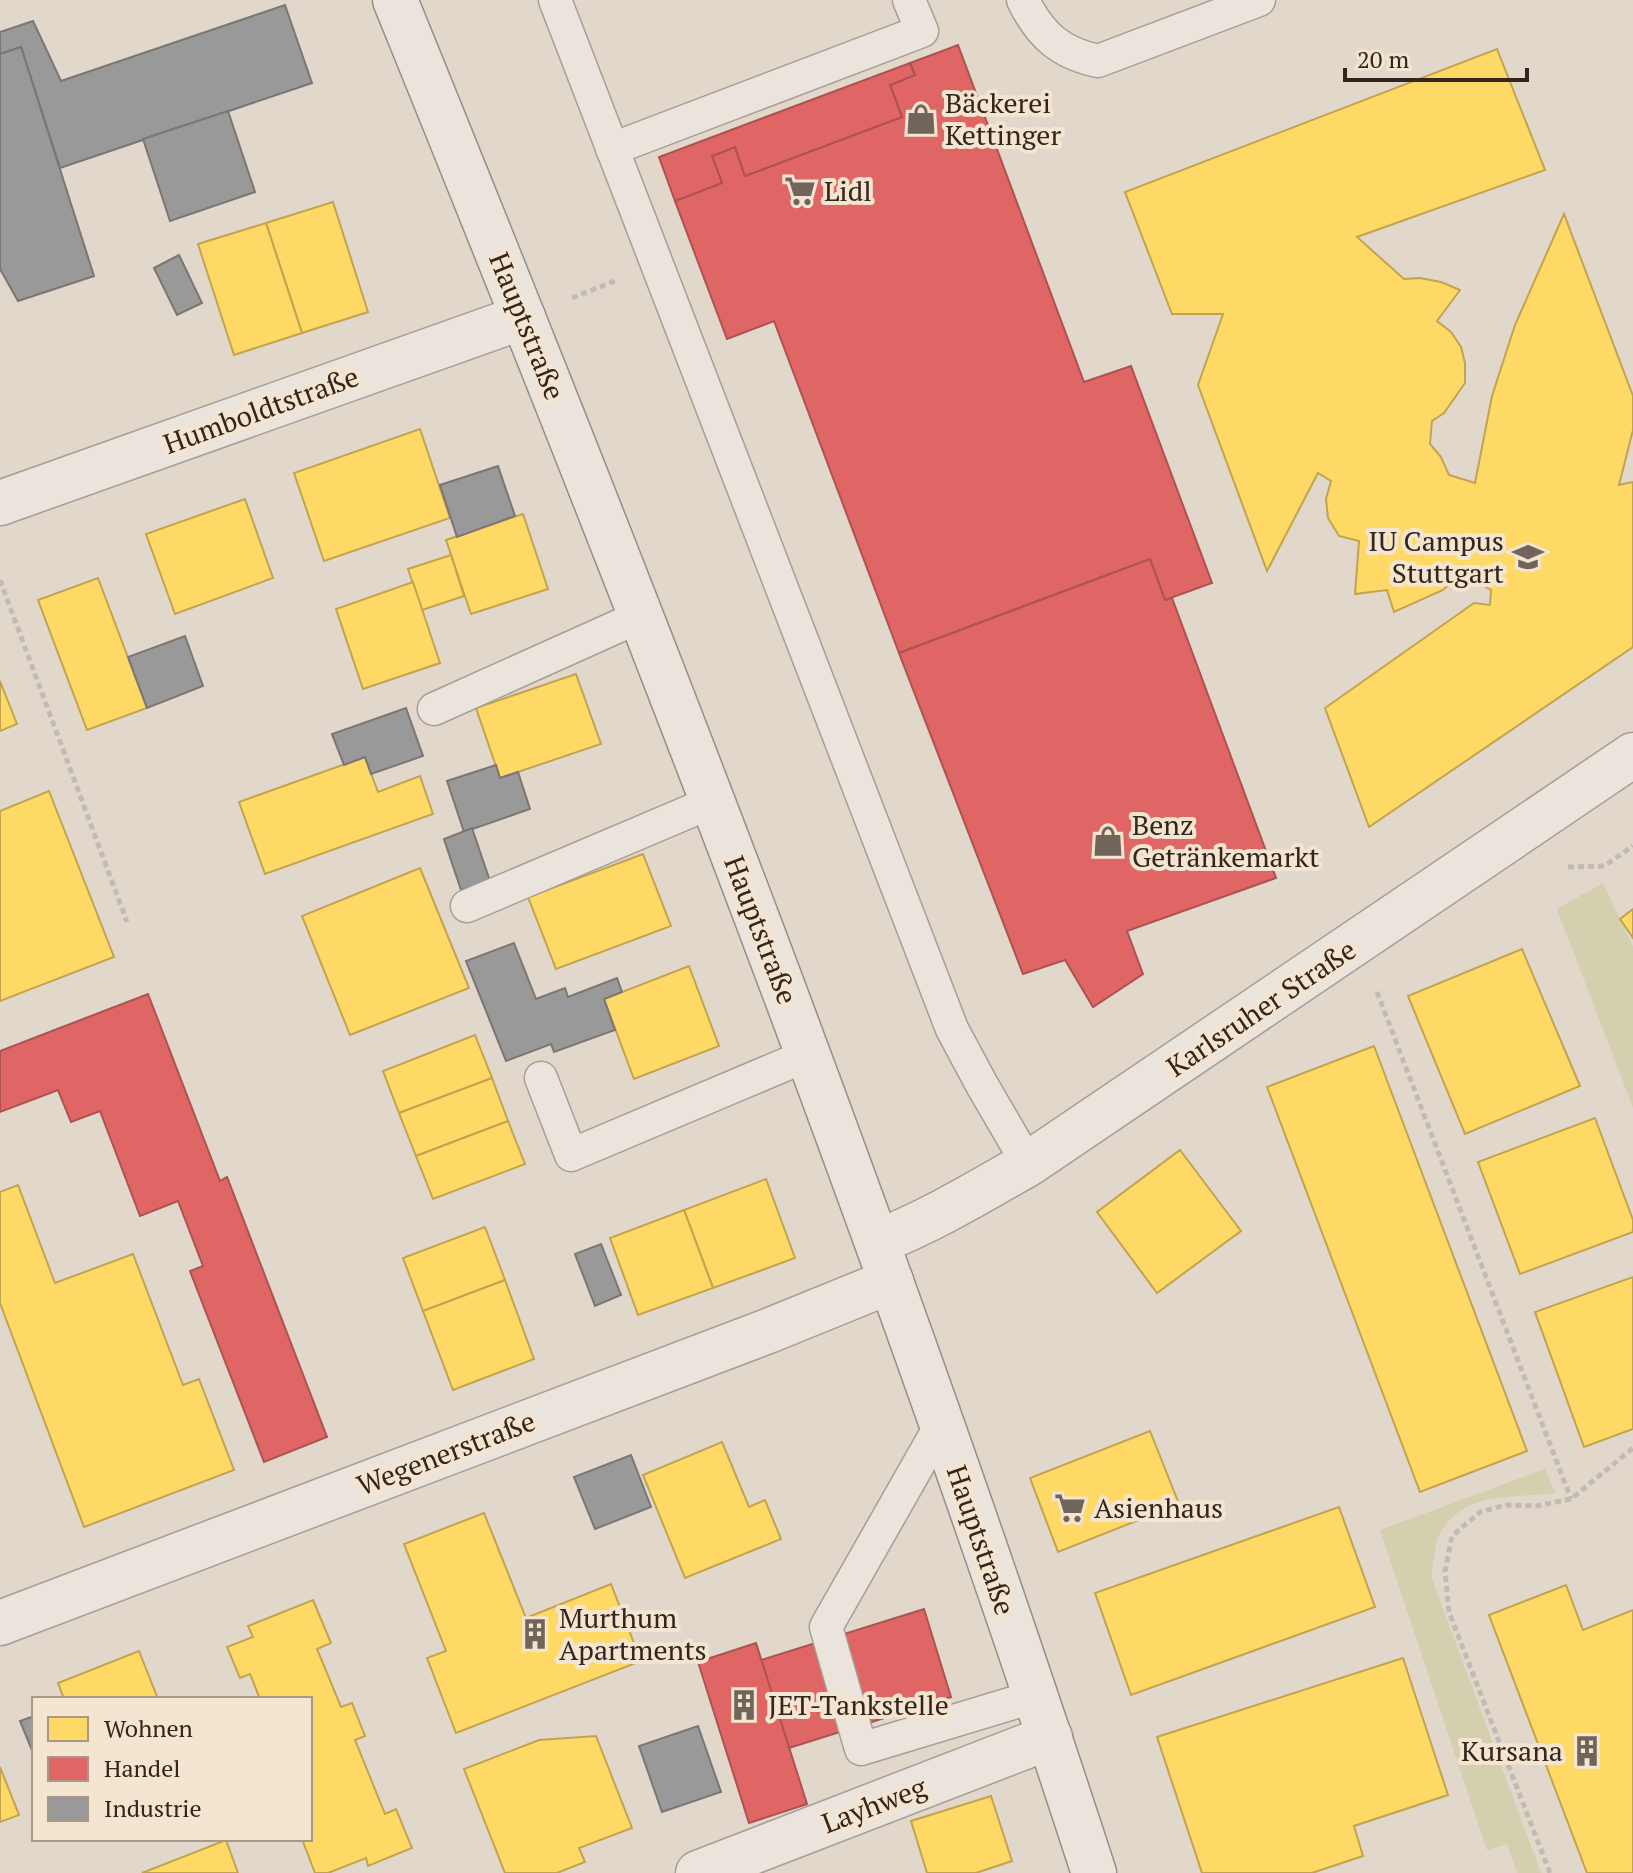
<svg xmlns="http://www.w3.org/2000/svg" width="1633" height="1873" viewBox="0 0 1633 1873" font-family="'PT Serif',serif">
<style>
.green{fill:#d4cfae}
.homes{fill:#ffd966;stroke:#c2a350;stroke-width:2}
.shops{fill:#e06666;stroke:#ac5250;stroke-width:2}
.industry{fill:#999;stroke:#7b7674;stroke-width:2}
.lines{fill:none;stroke-linecap:round;stroke-linejoin:round}
.service-casing{stroke:#a69e95;stroke-width:35}
.minor-casing{stroke:#a69e95;stroke-width:47}
.secondary-casing{stroke:#968d84;stroke-width:47}
.path{stroke:#c2bbb3;stroke-width:5;stroke-dasharray:6 4;stroke-linecap:butt}
.service{stroke:#eae4dc;stroke-width:32}
.minor{stroke:#eae4dc;stroke-width:44}
.secondary{stroke:#eae4dc;stroke-width:44}
.labels{text-anchor:middle;stroke-width:8;stroke-linejoin:round;paint-order:stroke}
.poi-label{font-size:28px;fill:#34251d;stroke:#f3e5d0;text-anchor:start}
.street-label{font-size:28px;fill:#34251d;stroke:#f3e5d0}
</style>
<rect width="100%" height="100%" fill="#e1d8cb"/>
<g class="green">
<path d="M1603,883L1633,947V1108L1557,909Z"/>
<path d="M1545,1469L1555,1493C1512,1499 1467,1489 1440,1533C1434,1544 1434,1564 1431,1576L1541,1873H1517L1507,1844L1487,1850L1380,1530Z"/>
</g>
<g class="homes">
<path d="M1497,49L1545,170L1357,237L1404,279L1420,278L1441,282L1460,290L1437,321L1451,332L1461,347L1465,363V383L1444,413L1432,421L1430,444L1441,457L1449,475L1475,483L1492,396L1515,325L1564,214L1633,396V430L1619,485L1633,482V647L1369,827L1325,708L1474,603L1490,605L1491,590L1463,574L1443,590L1394,612L1387,590L1355,594L1359,541L1339,536L1328,518L1326,499L1331,481L1318,473L1267,571L1198,385L1223,314H1172L1125,192Z"/>
<path d="M333,202L368,312L302,333L266,223Z"/>
<path d="M266,223L302,333L234,355L198,244Z"/>
<path d="M420,429L450,518L324,561L294,473Z"/>
<path d="M245,499L273,578L175,614L146,534Z"/>
<path d="M523,514L548,589L471,614L446,540Z"/>
<path d="M451,555L464,596L422,610L408,569Z"/>
<path d="M98,578L147,708L87,730L38,600Z"/>
<path d="M413,582L440,663L363,689L336,609Z"/>
<path d="M576,674L601,744L500,778L476,708Z"/>
<path d="M0,681L17,724L0,731Z"/>
<path d="M365,757L378,792L420,776L433,814L265,874L239,802Z"/>
<path d="M49,791L114,957L0,1001V811Z"/>
<path d="M643,854L671,926L556,969L528,897Z"/>
<path d="M420,868L469,988L350,1035L302,916Z"/>
<path d="M1633,909V938L1620,919Z"/>
<path d="M1522,949L1580,1086L1465,1134L1408,996Z"/>
<path d="M689,966L719,1046L634,1079L604,999Z"/>
<path d="M475,1035L492,1078L399,1113L383,1071Z"/>
<path d="M1374,1046L1527,1451L1420,1492L1267,1087Z"/>
<path d="M492,1078L508,1121L416,1156L399,1113Z"/>
<path d="M1595,1118L1633,1220V1232L1520,1274L1478,1162Z"/>
<path d="M508,1121L525,1164L433,1199L416,1156Z"/>
<path d="M1180,1150L1241,1231L1157,1293L1097,1212Z"/>
<path d="M766,1179L795,1258L713,1288L684,1210Z"/>
<path d="M18,1185L55,1283L133,1254L183,1385L199,1379L234,1470L84,1527L0,1303V1192Z"/>
<path d="M684,1210L713,1288L638,1315L610,1238Z"/>
<path d="M485,1227L505,1280L423,1311L403,1258Z"/>
<path d="M1633,1277V1429L1584,1447L1535,1312Z"/>
<path d="M505,1280L534,1359L453,1390L423,1311Z"/>
<path d="M1150,1431L1179,1504L1058,1552L1030,1478Z"/>
<path d="M722,1442L749,1507L765,1500L781,1539L685,1578L643,1475Z"/>
<path d="M1339,1507L1375,1607L1131,1695L1095,1593Z"/>
<path d="M484,1513L526,1618L611,1584L641,1661L456,1733L427,1658L446,1651L404,1544Z"/>
<path d="M1566,1585L1583,1630L1633,1610V1873H1587L1489,1615Z"/>
<path d="M313,1600L331,1643L317,1649L341,1707L352,1703L365,1736L355,1740L385,1814L396,1809L412,1848L368,1866L366,1858L328,1873H315L302,1839H310V1699H260L250,1674L240,1678L227,1647L253,1637L248,1626Z"/>
<path d="M139,1651L158,1699H64L58,1683Z"/>
<path d="M1403,1658L1448,1795L1354,1826L1363,1856L1312,1873H1202L1157,1737Z"/>
<path d="M596,1736L632,1828L579,1848L585,1862L557,1873H505L464,1769L539,1740Z"/>
<path d="M0,1767L19,1815L0,1822Z"/>
<path d="M991,1796L1012,1861L976,1873H927L911,1821Z"/>
<path d="M226,1840L238,1873H142Z"/>
</g>
<g class="shops">
<path d="M958,45L1084,382L1131,366L1212,583L1165,600L1150,559L899,653L774,321L727,339L675,201L722,183L712,156L735,147L745,176L902,117L890,85L915,75L910,63Z"/>
<path d="M910,63L915,75L890,85L902,117L745,176L735,147L712,156L722,183L675,201L659,157Z"/>
<path d="M1150,559L1165,600L1172,598L1276,878L1127,931L1143,974L1093,1007L1065,960L1023,974L899,653Z"/>
<path d="M148,994L220,1181L227,1177L327,1437L264,1462L190,1271L203,1266L178,1201L140,1216L100,1111L71,1122L58,1090L0,1112V1051Z"/>
<path d="M924,1609L951,1697L789,1748L761,1660Z"/>
<path d="M756,1643L807,1804L749,1823L698,1662Z"/>
</g>
<g class="industry">
<path d="M285,5L312,83L60,168L21,47L0,54V32L33,21L61,81Z"/>
<path d="M21,47L94,276L18,301L0,269V54Z"/>
<path d="M228,111L255,192L170,221L143,139Z"/>
<path d="M179,255L202,303L177,315L154,268Z"/>
<path d="M498,466L515,516L457,537L440,485Z"/>
<path d="M185,636L203,686L147,708L128,657Z"/>
<path d="M406,708L423,756L371,774L365,757L344,765L332,734Z"/>
<path d="M496,765L500,778L518,772L530,809L464,832L447,781Z"/>
<path d="M472,828L490,881L461,890L444,839Z"/>
<path d="M514,943L536,999L565,988L568,997L617,978L622,992L604,999L615,1030L554,1052L551,1044L506,1061L466,961Z"/>
<path d="M601,1244L621,1295L595,1306L575,1254Z"/>
<path d="M631,1455L651,1507L595,1529L574,1477Z"/>
<path d="M34,1716V1755L20,1721Z"/>
<path d="M698,1726L721,1792L662,1812L639,1746Z"/>
</g>
<g class="lines">
<defs>
<g id="service">
<path d="M555,0L952,1029L982,1085L1028,1164"/>
<path d="M1023,0C1040,35 1060,53 1098,61L1259,0"/>
<path d="M612,149L922,31L909,0"/>
<path d="M434,709L641,616"/>
<path d="M467,906L712,802"/>
<path d="M541,1078L571,1155L808,1055"/>
<path d="M941,1425L826,1627L861,1749L1036,1696"/>
</g>
<g id="minor">
<path d="M0,503L523,317"/>
<path d="M877,1242C931,1221 979,1192 1028,1164L1633,755"/>
<path d="M0,1623L768,1331L891,1281"/>
<path d="M698,1873L1050,1737"/>
</g>
<path id="secondary" d="M395,0C646,617 888,1239 1094,1873"/>
</defs>
<use href="#service" class="service-casing"/>
<use href="#minor" class="minor-casing"/>
<use href="#secondary" class="secondary-casing"/>
<g class="path">
<path d="M572,298L615,281"/>
<path d="M0,580L127,922"/>
<path d="M1568,867L1604,866L1633,846"/>
<path d="M1377,992L1571,1499"/>
<path d="M1550,1873L1449,1612L1445,1571L1452,1536L1480,1512L1506,1505L1537,1506L1571,1499L1633,1448"/>
</g>
<use href="#service" class="service"/>
<use href="#minor" class="minor"/>
<use href="#secondary" class="secondary"/>
</g>
<defs>
<symbol id="shop-bare" viewBox="-9 -9 18 18"><path d="M-5-2.5h2.3a2.7 3.5 0 0 1 5.4 0H5L5.5 6h-11ZM-1.5-2.5h3a1.5 2.3 0 0 0-3 0Z" fill="#71645a" stroke="#f3e5d0" stroke-width="2.5" paint-order="stroke"/></symbol>
<symbol id="supermarket-bare" viewBox="-9 -9 18 18"><path d="M-6-5.5h2.5l.6 2H6L4.5 2H-2.5L-4.4-4H-6ZM-1.5 3.2a1.3 1.3 0 1 0 .1 0ZM3 3.2a1.3 1.3 0 1 0 .1 0Z" fill="#71645a" stroke="#f3e5d0" stroke-width="2.5" paint-order="stroke"/></symbol>
<symbol id="university-bare" viewBox="-9 -9 18 18"><path d="M0-5L7-2L0 1L-7-2ZM-4 1L0 2.5L4 1V4Q0 6-4 4Z" fill="#71645a" stroke="#f3e5d0" stroke-width="2.5" paint-order="stroke"/></symbol>
<symbol id="building-bare" viewBox="-9 -9 18 18"><path d="M-4-6H4V6H1V3H-1V6H-4ZM-2.5-4.3h1.7v1.8h-1.7ZM.8-4.3h1.7v1.8H.8ZM-2.5-1h1.7V.8h-1.7ZM.8-1h1.7V.8H.8Z" fill="#71645a" stroke="#f3e5d0" stroke-width="2.5" paint-order="stroke"/></symbol>
</defs>
<g fill-rule="evenodd">
<use href="#shop-bare" x="899" y="97" width="44" height="44"/>
<use href="#supermarket-bare" x="778" y="169" width="44" height="44"/>
<use href="#university-bare" x="1506" y="535" width="44" height="44"/>
<use href="#shop-bare" x="1086" y="819" width="44" height="44"/>
<use href="#supermarket-bare" x="1048" y="1486" width="44" height="44"/>
<use href="#building-bare" x="513" y="1612" width="44" height="44"/>
<use href="#building-bare" x="722" y="1683" width="44" height="44"/>
<use href="#building-bare" x="1565" y="1729" width="44" height="44"/>
</g>
<g class="labels">
<g class="poi-label">
<text x="945" y="113">Bäckerei<tspan x="945" dy="32">Kettinger</tspan></text>
<text x="824" y="201">Lidl</text>
<text x="1504" y="551" text-anchor="end">IU Campus<tspan x="1504" dy="32">Stuttgart</tspan></text>
<text x="1132" y="835">Benz<tspan x="1132" dy="32">Getränkemarkt</tspan></text>
<text x="1094" y="1518">Asienhaus</text>
<text x="559" y="1628">Murthum<tspan x="559" dy="32">Apartments</tspan></text>
<text x="768" y="1715">JET-Tankstelle</text>
<text x="1563" y="1761" text-anchor="end">Kursana</text>
</g>
<g class="street-label">
<text transform="translate(527 326) rotate(68)" y="10">Hauptstraße</text>
<text transform="translate(261 410) rotate(-20)" y="10">Humboldtstraße</text>
<text transform="translate(761 930) rotate(69)" y="10">Hauptstraße</text>
<text transform="translate(1261 1008) rotate(-34)" y="10">Karlsruher Straße</text>
<text transform="translate(446 1453) rotate(-21)" y="10">Wegenerstraße</text>
<text transform="translate(981 1540) rotate(71)" y="10">Hauptstraße</text>
<text transform="translate(874 1805) rotate(-21)" y="10">Layhweg</text>
</g>
</g>
<rect x="32" y="1697" width="280" height="144" fill="#f3e5d0" stroke="#a79888" stroke-width="2"/>
<rect x="48" y="1717" width="40" height="24" fill="#ffd966" stroke="#a79888" stroke-width="2"/>
<text x="104" y="1737" font-size="24" fill="#34251d">Wohnen</text>
<rect x="48" y="1757" width="40" height="24" fill="#e06666" stroke="#a79888" stroke-width="2"/>
<text x="104" y="1777" font-size="24" fill="#34251d">Handel</text>
<rect x="48" y="1797" width="40" height="24" fill="#999999" stroke="#a79888" stroke-width="2"/>
<text x="104" y="1817" font-size="24" fill="#34251d">Industrie</text>
<path d="M1345 68v12h182v-12" fill="none" stroke="#34251d" stroke-width="4"/>
<text x="1357" y="68" font-size="24" fill="#34251d" stroke="#f3e5d0" stroke-width="6" paint-order="stroke">20 m</text>
</svg>
